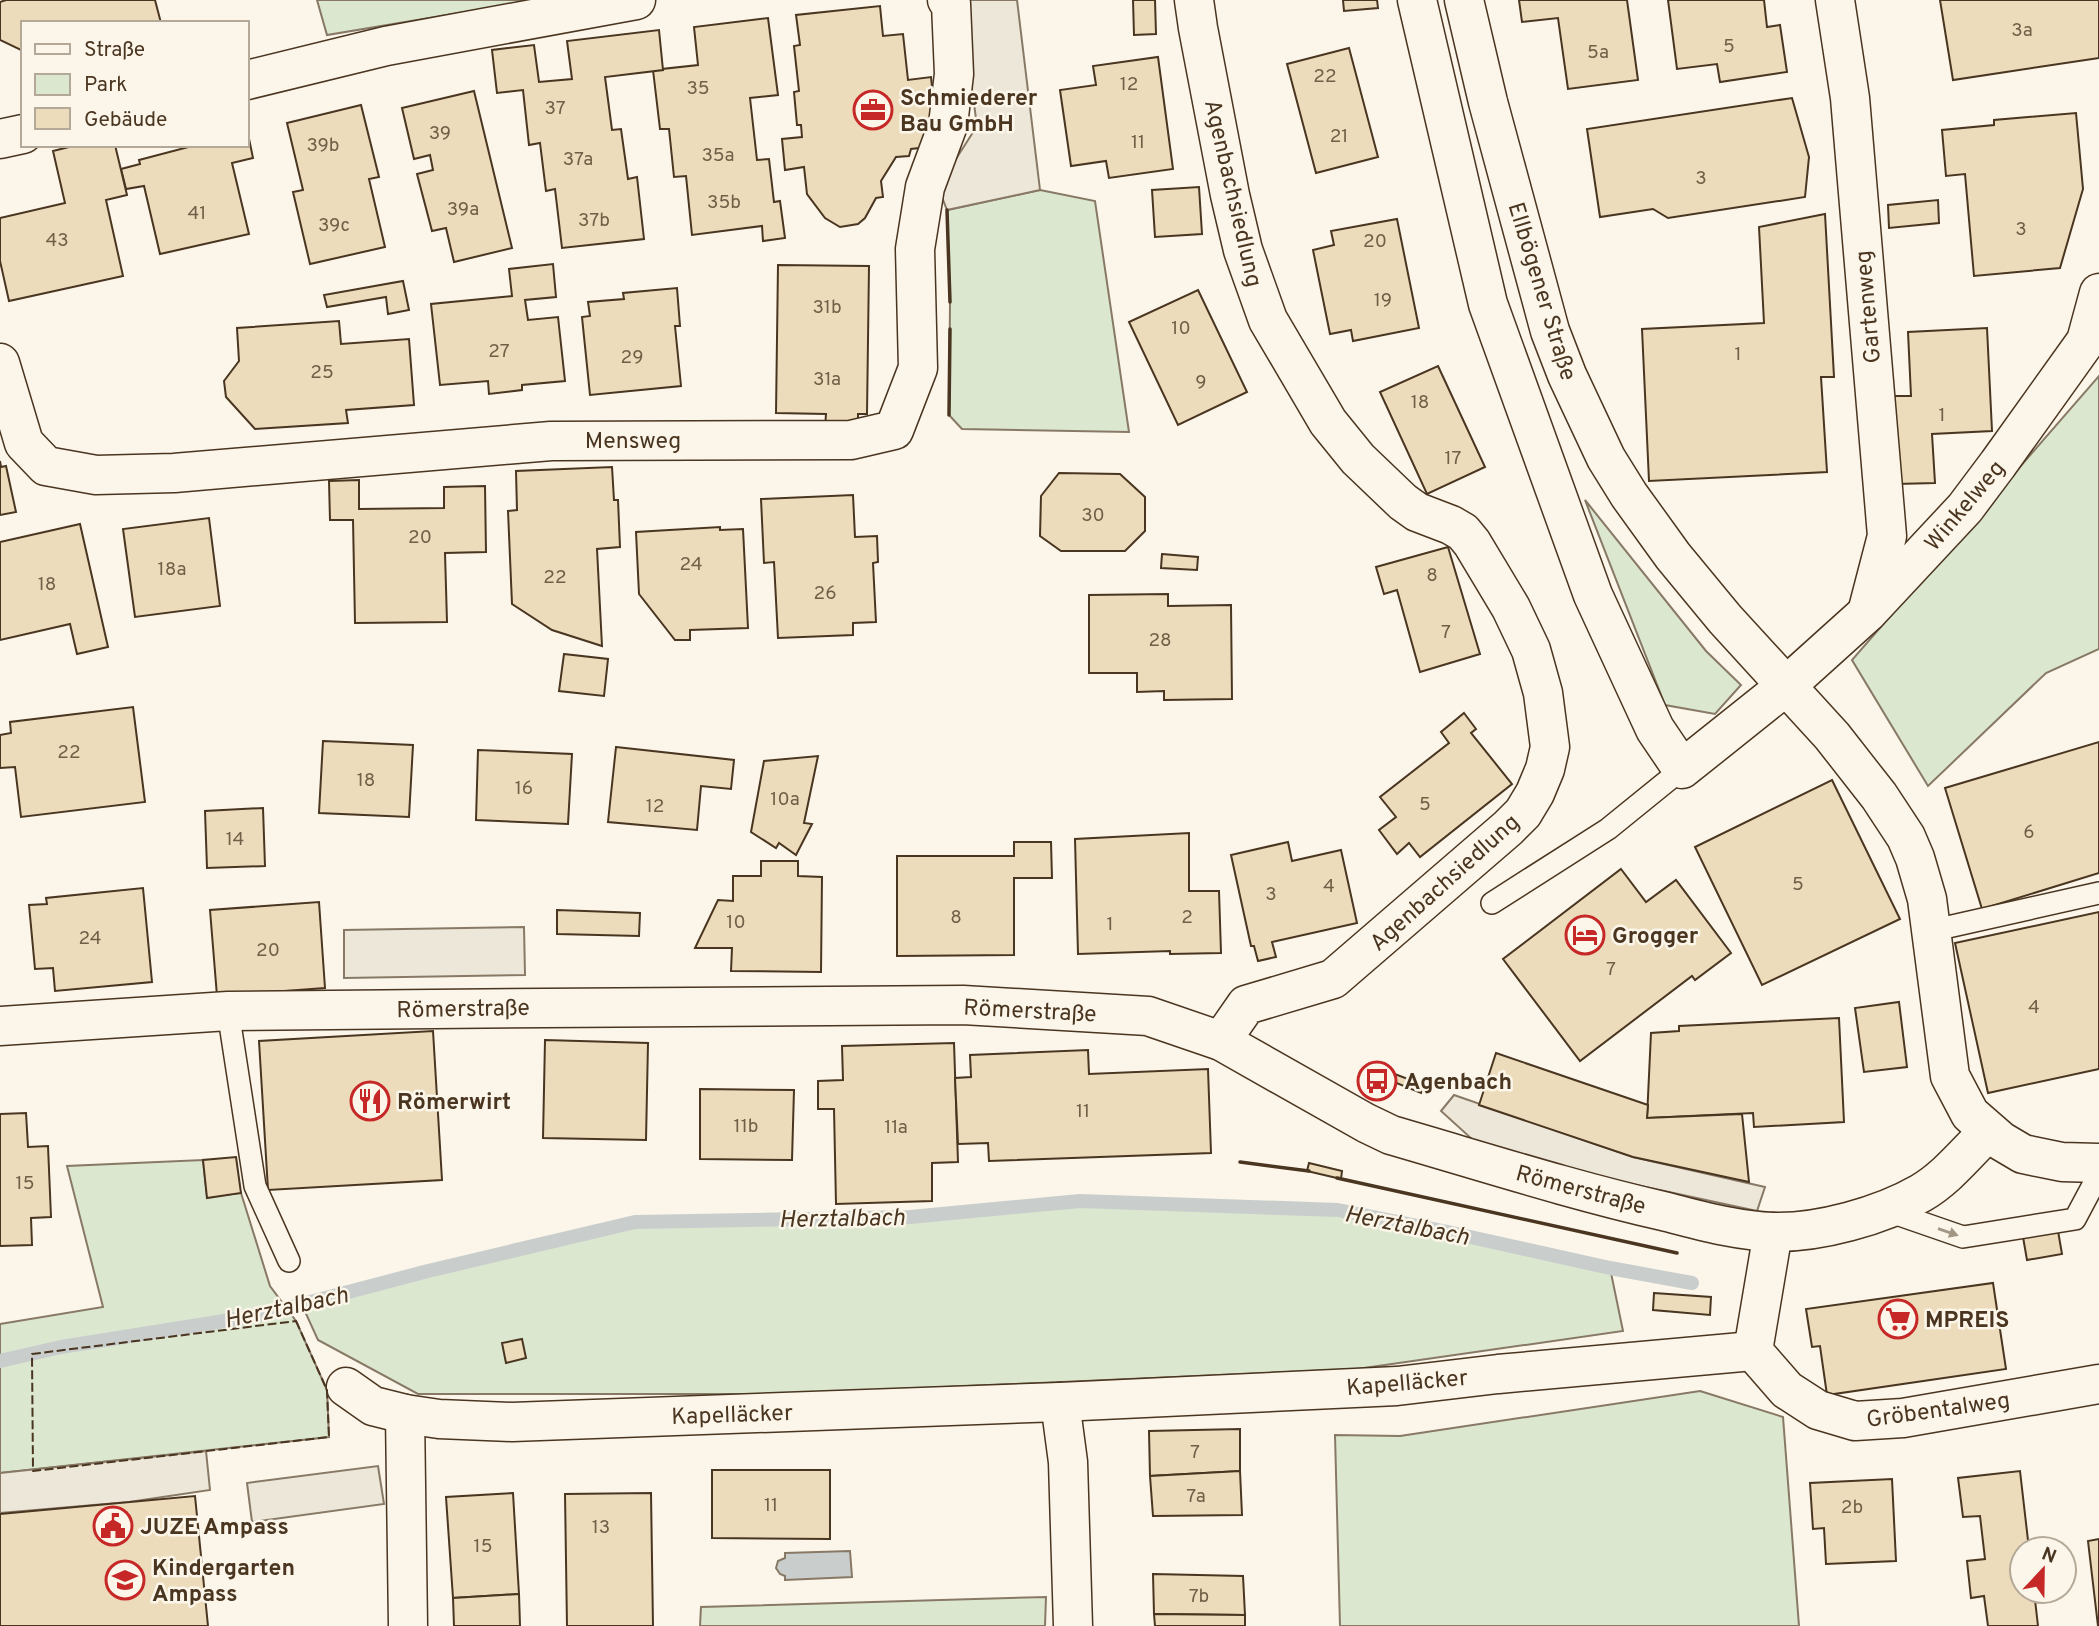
<svg xmlns="http://www.w3.org/2000/svg" width="2099" height="1626" viewBox="0 0 2099 1626" font-family="Overpass,sans-serif">
<style>
.green{fill:#dce7d0;stroke:#887966;stroke-width:2}
.parking{fill:#ede7d9;stroke:#887966;stroke-width:2}
.water{fill:#c9cecd;stroke:#887966;stroke-width:2}
.lines{fill:none;stroke-linecap:round;stroke-linejoin:round}
.stream{stroke:#c9cecd;stroke-width:14}
.building{fill:#ecdcbc;stroke:#4a3520;stroke-width:2}
.service-casing{stroke:#4a3520;stroke-width:24}
.minor-casing{stroke:#4a3520;stroke-width:41}
.tertiary-casing{stroke:#4a3520;stroke-width:41}
.secondary-casing{stroke:#4a3520;stroke-width:41}
.service{stroke:#fbf6e9;stroke-width:21}
.minor{stroke:#fbf6e9;stroke-width:38}
.tertiary{stroke:#fbf6e9;stroke-width:38}
.secondary{stroke:#fbf6e9;stroke-width:38}
.fence{stroke:#4a3520;stroke-width:2;stroke-dasharray:9 3.5;stroke-linecap:butt}
.wall{stroke:#4a3520;stroke-width:3.5}
.oneway{fill:#a29684}
.labels{text-anchor:middle;stroke-width:5;stroke-linejoin:round;paint-order:stroke}
.number-label{font-size:19px;fill:#725f47}
.poi-label{font-size:23px;font-weight:bold;fill:#4a3520;stroke:#fbf6e9;text-anchor:start}
.street-label{font-size:23px;fill:#4a3520;stroke:#fbf6e9}
.water-label{font-size:24px;font-style:italic;fill:#4a3520;stroke:#fbf6e9}
</style>
<rect width="100%" height="100%" fill="#fbf6e9"/>
<g class="green">
<path d="M317,0H537L327,35Z"/>
<path d="M1040,190L1095,201L1129,432L962,429L949,415L950,302L947,210Z"/>
<path d="M2099,376V649L2046,673L1928,786L1852,660Z"/>
<path d="M1585,500L1706,651L1741,685L1715,714L1665,705Z"/>
<path d="M203,1160L207,1197L241,1193L270,1286L296,1321L327,1390L329,1437L0,1473V1324L103,1307L67,1166Z"/>
<path d="M1080,1201L1338,1210L1610,1268L1623,1331L1357,1369L786,1394H418L318,1340L302,1305L428,1271L635,1222L910,1217Z"/>
<path d="M1700,1391L1783,1417L1799,1626H1340L1335,1435L1400,1436Z"/>
<path d="M1046,1597L1045,1626H700L701,1607Z"/>
</g>
<g class="parking">
<path d="M960,0H1017L1040,190L947,210L938,187L977,126Z"/>
<path d="M524,927L525,975L344,978V930Z"/>
<path d="M1454,1095L1633,1157L1765,1187L1757,1211L1520,1160L1474,1141L1441,1111Z"/>
<path d="M206,1451L210,1490L129,1502L0,1513V1473Z"/>
<path d="M378,1466L384,1504L252,1522L247,1483Z"/>
</g>
<path class="water" d="M850,1551L852,1577L785,1580V1576L780,1574L776,1568L778,1561L785,1558V1553Z"/>
<g class="lines">
<path class="stream" d="M0,1361L61,1347L261,1315L428,1271L635,1222L910,1217L1080,1201L1338,1210L1448,1232L1610,1268L1692,1283"/>
</g>
<g class="building">
<path d="M6,0H155L161,23H23V51L0,40V2Z"/>
<path d="M1133,0H1155L1156,34L1134,35Z"/>
<path d="M1343,0H1377L1378,8L1344,11Z"/>
<path d="M1519,0H1627L1638,80L1568,89L1558,18L1522,22Z"/>
<path d="M1668,0H1764L1767,27L1780,25L1787,72L1720,82L1717,64L1677,69Z"/>
<path d="M1940,0H2099V58L1953,80Z"/>
<path d="M880,6L883,36L903,34L908,80L931,77L937,135L928,147L911,149L909,156L896,157L881,181L883,197L876,198L865,218L858,224L840,227L825,218L807,194L804,167L785,170L782,139L802,137L801,125H797L794,92L799,91L794,46L800,45L796,15Z"/>
<path d="M768,18L778,95L750,98L757,160L769,159L774,202L780,201L785,238L763,241L762,226L692,235L686,176L674,177L669,129H660L653,70L698,65L694,27Z"/>
<path d="M659,30L663,70L605,77L612,130L621,129L628,179L637,177L644,239L562,248L555,189L546,191L540,143L529,145L523,90L497,93L492,50L534,45L539,82L572,79L567,41Z"/>
<path d="M1349,48L1378,157L1316,173L1287,64Z"/>
<path d="M1158,57L1173,169L1109,178L1106,161L1071,166L1060,90L1096,85L1093,66Z"/>
<path d="M474,91L512,248L454,262L446,228L432,231L417,174L433,170L430,155L414,159L402,108Z"/>
<path d="M1792,98L1809,157L1805,197L1668,218L1653,209L1600,217L1587,129Z"/>
<path d="M361,105L379,177L369,179L385,247L310,264L293,192L303,190L287,123Z"/>
<path d="M2076,113L2083,189L2060,268L1974,276L1965,174L1946,176L1942,130L1994,125V120Z"/>
<path d="M247,129L253,158L232,163L249,234L160,254L144,186L126,189L121,169L140,164L139,160L196,145H247Z"/>
<path d="M77,145H115L127,195L106,200L123,276L9,301L0,261V218L65,203L53,151Z"/>
<path d="M1199,187L1202,234L1155,237L1152,190Z"/>
<path d="M1938,200L1939,223L1889,228L1888,205Z"/>
<path d="M1825,214L1834,377H1821L1827,472L1649,481L1642,329L1764,323L1759,227Z"/>
<path d="M1397,219L1419,328L1353,341L1351,330L1330,334L1313,250L1334,245L1331,231Z"/>
<path d="M553,264L556,297L525,300L528,320L558,317L565,381L522,385V390L489,394L488,381L440,385L431,304L512,296L509,269Z"/>
<path d="M778,265L869,266L867,414H858V428H825L826,414L776,413Z"/>
<path d="M403,281L409,310L388,314L386,297L327,307L324,295Z"/>
<path d="M677,288L680,326H675L681,386L590,395L582,317L590,316L588,302L624,299L623,293Z"/>
<path d="M1198,290L1247,392L1178,425L1129,322Z"/>
<path d="M339,321L341,344L409,339L414,405L346,410L348,423L255,429L226,397L224,381L239,361L237,328Z"/>
<path d="M1987,328L1992,431L1932,434L1935,483L1896,484L1891,396H1911L1908,332Z"/>
<path d="M1438,366L1485,467L1427,494L1380,392Z"/>
<path d="M0,461L1,467L6,466L16,512L0,515Z"/>
<path d="M612,467L614,500H618L620,547L597,549L602,646L552,630L512,604L508,511L517,510L516,471Z"/>
<path d="M1059,473L1120,474L1145,497V531L1125,551H1061L1040,536L1041,496Z"/>
<path d="M359,480V509L444,508V487L485,486L486,552L445,553L447,622L355,623L353,520H330L329,481Z"/>
<path d="M853,495L855,537L877,536L878,562L873,563L876,622L853,623V635L778,638L774,562L764,563L761,499Z"/>
<path d="M209,518L220,606L135,617L123,529Z"/>
<path d="M80,524L108,647L77,654L70,624L0,640V542Z"/>
<path d="M720,527V530L743,529L748,628L690,630V640H675L639,594L636,532Z"/>
<path d="M1448,547L1480,654L1420,672L1397,590L1384,594L1376,567Z"/>
<path d="M1162,554L1198,557L1197,570L1161,568Z"/>
<path d="M1168,594V606L1231,605L1232,699L1164,700V691L1137,692V673H1089V595Z"/>
<path d="M564,654L608,659L604,696L559,691Z"/>
<path d="M133,707L145,802L21,817L15,767L0,768V735L11,733L10,722Z"/>
<path d="M1464,713L1476,729L1471,733L1512,784L1420,857L1409,843L1397,854L1379,830L1396,817L1380,797L1449,743L1441,732Z"/>
<path d="M323,741L413,745L409,817L319,813Z"/>
<path d="M2099,742V873L1982,909L1945,788Z"/>
<path d="M616,747L734,760L731,789L701,786L697,830L608,822Z"/>
<path d="M478,750L572,754L568,824L476,820Z"/>
<path d="M818,756L804,823L812,824L796,855L779,843L776,848L751,832L764,761Z"/>
<path d="M1832,780L1900,919L1762,985L1695,847Z"/>
<path d="M263,808L265,866L207,868L205,811Z"/>
<path d="M1189,833V891H1219L1221,953L1170,954V951L1078,954L1075,839Z"/>
<path d="M1014,842H1051L1052,878H1014V955L897,956V856H1014Z"/>
<path d="M1288,842L1292,861L1341,850L1357,923L1272,942L1276,957L1258,961L1254,946H1251L1231,855Z"/>
<path d="M761,861H798V876L822,877L821,972L731,971L732,948H695L718,900L733,901V876H761Z"/>
<path d="M1621,869L1646,902L1676,880L1731,953L1695,980L1692,976L1580,1061L1503,959Z"/>
<path d="M143,888L152,982L55,991L53,968L35,969L29,905L47,904L46,898Z"/>
<path d="M319,902L325,988L217,996L210,910Z"/>
<path d="M557,910L640,913L639,936L557,934Z"/>
<path d="M2099,912V1069L1988,1093L1955,943Z"/>
<path d="M1899,1002L1907,1067L1864,1072L1855,1008Z"/>
<path d="M1839,1018L1844,1122L1754,1127L1753,1113L1647,1118L1651,1033L1679,1031V1026Z"/>
<path d="M433,1031L442,1180L268,1190L259,1041Z"/>
<path d="M545,1040L648,1043L646,1140L543,1138Z"/>
<path d="M954,1043L958,1162L932,1163V1201L836,1204L834,1109H818V1081L843,1080L842,1046Z"/>
<path d="M1088,1050L1089,1074L1208,1069L1211,1153L989,1161L988,1143L958,1144L955,1078L971,1077L970,1055Z"/>
<path d="M1496,1053L1648,1105L1647,1118L1742,1114L1749,1182L1633,1157L1479,1105Z"/>
<path d="M1392,1073L1424,1085L1421,1093L1389,1080Z"/>
<path d="M700,1089L794,1090L792,1160L700,1159Z"/>
<path d="M26,1113L28,1147L48,1146L51,1217L31,1218L32,1245L0,1246V1114Z"/>
<path d="M236,1157L241,1193L207,1198L203,1160Z"/>
<path d="M1309,1163L1342,1171L1341,1179L1307,1171Z"/>
<path d="M2058,1231L2062,1254L2027,1260L2023,1237Z"/>
<path d="M1993,1283L2006,1369L1827,1395L1820,1346L1812,1347L1806,1309Z"/>
<path d="M1654,1293L1711,1297L1710,1315L1653,1310Z"/>
<path d="M522,1339L526,1358L506,1363L502,1343Z"/>
<path d="M1240,1429V1471L1150,1476L1149,1431Z"/>
<path d="M712,1470H830V1539L712,1538Z"/>
<path d="M1240,1471L1242,1515L1153,1516L1150,1476Z"/>
<path d="M2020,1471L2029,1549H2022V1591H2034L2038,1626H1988L1984,1596L1971,1598L1967,1561L1985,1559L1980,1516L1963,1517L1958,1478Z"/>
<path d="M1892,1479L1896,1561L1826,1564L1824,1528L1813,1529L1810,1483Z"/>
<path d="M513,1493L519,1594L453,1598L446,1497Z"/>
<path d="M651,1493L653,1626H567L565,1494Z"/>
<path d="M195,1496L208,1626H0V1514Z"/>
<path d="M2099,1539V1626H2098L2088,1541Z"/>
<path d="M1153,1574L1243,1576L1245,1615L1154,1614Z"/>
<path d="M519,1594L520,1626H454L453,1598Z"/>
<path d="M1154,1614L1245,1615V1626H1155Z"/>
</g>
<g class="lines">
<defs>
<g id="service">
<path d="M1492,903L1608,829L1682,769"/>
<path d="M1930,931L2099,893"/>
<path d="M228,1011L255,1186L289,1261"/>
<path d="M1885,1210L1963,1237L2075,1219L2099,1174"/>
</g>
<g id="minor">
<path d="M1194,0L1198,28L1230,195L1243,250L1268,320L1328,422L1358,459L1403,502L1417,512L1451,525L1463,532L1472,543L1511,608L1531,650L1543,693L1550,747L1545,769L1535,793L1523,813L1508,828L1333,979L1246,1005L1221,1041"/>
<path d="M1417,0L1488,304L1593,595L1655,729L1682,769L1786,686L1867,613L1965,508L1998,464L2086,341L2099,293"/>
<path d="M1835,0L1850,98L1887,536L1868,609"/>
<path d="M247,80L386,46L636,0"/>
<path d="M0,139L23,134"/>
<path d="M0,363L24,443L46,466L96,475L174,473L551,441L851,440L894,430L918,368L915,249L925,187L948,125L954,74L951,4L947,0"/>
<path d="M1773,1232L1753,1351L1787,1390L1818,1410L1855,1421L1903,1418L2099,1384"/>
<path d="M346,1387L373,1406L405,1414L439,1419L512,1422L1060,1402L1397,1386L1498,1374L1753,1351"/>
<path d="M1060,1402L1068,1462L1073,1626"/>
<path d="M405,1414L408,1626"/>
</g>
<path id="tertiary" d="M0,1026L228,1011L545,1008L963,1005L1148,1016L1221,1041L1366,1123L1391,1135C1481,1161 1571,1190 1663,1211C1699,1220 1736,1231 1773,1232C1819,1233 1881,1216 1921,1193C1947,1178 1967,1152 1988,1132"/>
<path id="secondary" d="M1464,0L1488,102L1550,331L1567,375L1606,458L1629,495L1673,556L1725,619L1832,736L1879,796L1906,837L1915,858L1927,899L1950,1076L1970,1114L2001,1141L2023,1154L2062,1162L2099,1163"/>
</defs>
<use href="#service" class="service-casing"/>
<use href="#minor" class="minor-casing"/>
<use href="#tertiary" class="tertiary-casing"/>
<use href="#secondary" class="secondary-casing"/>
<use href="#service" class="service"/>
<use href="#minor" class="minor"/>
<use href="#tertiary" class="tertiary"/>
<use href="#secondary" class="secondary"/>
<path class="fence" d="M296,1321L327,1390L329,1437L33,1471L32,1354Z"/>
<g class="wall">
<path d="M947,210L950,302"/>
<path d="M949,415L950,329"/>
<path d="M1240,1162L1309,1171"/>
<path d="M1337,1178L1677,1253"/>
</g>
</g>
<defs><path id="oneway-solid" d="M-6-.8H1V-3.2L6.5 0L1 3.2V.8H-6Z" transform="scale(1.75)"/></defs>
<use class="oneway" href="#oneway-solid" transform="translate(1948 1232) rotate(19)"/>
<defs>
<symbol id="office-ring" viewBox="-11 -11 22 22"><circle r="9.5" fill="#fbf6e9" stroke="#c62828" stroke-width="1.5"/><path d="M-6-3h4V-5.5h4V-3h4V5H-6ZM-1-4.5V-3h2v-1.5ZM-6 0V1H6V0Z" fill="#c62828"/></symbol>
<symbol id="hotel-ring" viewBox="-11 -11 22 22"><circle r="9.5" fill="#fbf6e9" stroke="#c62828" stroke-width="1.5"/><path d="M-6-4.5h1.5V1H6V5H4.5V3h-9V5H-6ZM-4 0a1.8 1.8 0 1 1 3.6 0ZM.5 0V-2.5h3Q6-2.5 6 0Z" fill="#c62828"/></symbol>
<symbol id="bus-ring" viewBox="-11 -11 22 22"><circle r="9.5" fill="#fbf6e9" stroke="#c62828" stroke-width="1.5"/><path d="M-5-6H5V4H4V6H2V4H-2V6H-4V4H-5ZM-3.5-4V0h7V-4ZM-3.5 1.2v1.5H-2V1.2ZM2 1.2v1.5H3.5V1.2Z" fill="#c62828"/></symbol>
<symbol id="restaurant-ring" viewBox="-11 -11 22 22"><circle r="9.5" fill="#fbf6e9" stroke="#c62828" stroke-width="1.5"/><path d="M-5-6h1v4h1v-4h1v4h1v-4h1v5L-1.5 .5V6h-2V.5L-5-1ZM5-6V6H3V1.5H1.5Q1.5-4 5-6Z" fill="#c62828"/></symbol>
<symbol id="supermarket-ring" viewBox="-11 -11 22 22"><circle r="9.5" fill="#fbf6e9" stroke="#c62828" stroke-width="1.5"/><path d="M-6-5.5h2.5l.6 2H6L4.5 2H-2.5L-4.4-4H-6ZM-1.5 3.2a1.3 1.3 0 1 0 .1 0ZM3 3.2a1.3 1.3 0 1 0 .1 0Z" fill="#c62828"/></symbol>
<symbol id="civic-ring" viewBox="-11 -11 22 22"><circle r="9.5" fill="#fbf6e9" stroke="#c62828" stroke-width="1.5"/><path d="M-.6-6.5H3V-4.5H.6V-3L4-1V1h2V6H-6V1h2V-1L-.6-3ZM-1.2 2.5V6h2.4V2.5Z" fill="#c62828"/></symbol>
<symbol id="school-ring" viewBox="-11 -11 22 22"><circle r="9.5" fill="#fbf6e9" stroke="#c62828" stroke-width="1.5"/><path d="M0-5L7-2L0 1L-7-2ZM-4 1L0 2.5L4 1V4Q0 6-4 4Z" fill="#c62828"/></symbol>
</defs>
<g fill-rule="evenodd">
<use href="#office-ring" x="851" y="88" width="44" height="44"/>
<use href="#hotel-ring" x="1563" y="913" width="44" height="44"/>
<use href="#bus-ring" x="1355" y="1059" width="44" height="44"/>
<use href="#restaurant-ring" x="348" y="1079" width="44" height="44"/>
<use href="#supermarket-ring" x="1876" y="1297" width="44" height="44"/>
<use href="#civic-ring" x="91" y="1504" width="44" height="44"/>
<use href="#school-ring" x="103" y="1558" width="44" height="44"/>
</g>
<g class="labels">
<g class="number-label">
<text x="2022" y="36">3a</text>
<text x="1729" y="52">5</text>
<text x="1598" y="58">5a</text>
<text x="1325" y="82">22</text>
<text x="1129" y="90">12</text>
<text x="698" y="94">35</text>
<text x="555" y="114">37</text>
<text x="440" y="139">39</text>
<text x="1339" y="142">21</text>
<text x="1138" y="148">11</text>
<text x="323" y="151">39b</text>
<text x="718" y="161">35a</text>
<text x="578" y="165">37a</text>
<text x="1701" y="184">3</text>
<text x="724" y="208">35b</text>
<text x="463" y="215">39a</text>
<text x="197" y="219">41</text>
<text x="594" y="226">37b</text>
<text x="334" y="231">39c</text>
<text x="2021" y="235">3</text>
<text x="57" y="246">43</text>
<text x="1375" y="247">20</text>
<text x="1383" y="306">19</text>
<text x="827" y="313">31b</text>
<text x="1181" y="334">10</text>
<text x="499" y="357">27</text>
<text x="1738" y="360">1</text>
<text x="632" y="363">29</text>
<text x="322" y="378">25</text>
<text x="827" y="385">31a</text>
<text x="1201" y="388">9</text>
<text x="1420" y="408">18</text>
<text x="1942" y="421">1</text>
<text x="1453" y="464">17</text>
<text x="1093" y="521">30</text>
<text x="420" y="543">20</text>
<text x="691" y="570">24</text>
<text x="172" y="575">18a</text>
<text x="1432" y="581">8</text>
<text x="555" y="583">22</text>
<text x="47" y="590">18</text>
<text x="825" y="599">26</text>
<text x="1446" y="638">7</text>
<text x="1160" y="646">28</text>
<text x="69" y="758">22</text>
<text x="366" y="786">18</text>
<text x="524" y="794">16</text>
<text x="785" y="805">10a</text>
<text x="1425" y="810">5</text>
<text x="655" y="812">12</text>
<text x="2029" y="838">6</text>
<text x="235" y="845">14</text>
<text x="1798" y="890">5</text>
<text x="1329" y="892">4</text>
<text x="1271" y="900">3</text>
<text x="956" y="923">8</text>
<text x="1187" y="923">2</text>
<text x="736" y="928">10</text>
<text x="1110" y="930">1</text>
<text x="90" y="944">24</text>
<text x="268" y="956">20</text>
<text x="1611" y="975">7</text>
<text x="2034" y="1013">4</text>
<text x="1083" y="1117">11</text>
<text x="746" y="1132">11b</text>
<text x="896" y="1133">11a</text>
<text x="25" y="1189">15</text>
<text x="1195" y="1458">7</text>
<text x="1196" y="1502">7a</text>
<text x="771" y="1511">11</text>
<text x="1852" y="1513">2b</text>
<text x="601" y="1533">13</text>
<text x="483" y="1552">15</text>
<text x="1199" y="1602">7b</text>
</g>
<g class="poi-label">
<text x="900" y="105">Schmiederer<tspan x="900" dy="26">Bau GmbH</tspan></text>
<text x="1612" y="943">Grogger</text>
<text x="1404" y="1089">Agenbach</text>
<text x="397" y="1109">Römerwirt</text>
<text x="1925" y="1327">MPREIS</text>
<text x="140" y="1534">JUZE Ampass</text>
<text x="152" y="1575">Kindergarten<tspan x="152" dy="26">Ampass</tspan></text>
</g>
<g class="street-label">
<text transform="translate(1234 193) rotate(77)" y="8">Agenbachsiedlung</text>
<text transform="translate(1543 291) rotate(73)" y="8">Ellbögener Straße</text>
<text transform="translate(1867 307) rotate(-95)" y="8">Gartenweg</text>
<text x="633" y="448">Mensweg</text>
<text transform="translate(1964 505) rotate(-50)" y="8">Winkelweg</text>
<text transform="translate(1444 882) rotate(-42)" y="8">Agenbachsiedlung</text>
<text transform="translate(463 1008) rotate(-1)" y="8">Römerstraße</text>
<text transform="translate(1030 1010) rotate(3)" y="8">Römerstraße</text>
<text transform="translate(1581 1189) rotate(15)" y="8">Römerstraße</text>
<text transform="translate(1407 1382) rotate(-5)" y="8">Kapelläcker</text>
<text transform="translate(1938 1409) rotate(-8)" y="8">Gröbentalweg</text>
<text transform="translate(732 1414) rotate(-2)" y="8">Kapelläcker</text>
</g>
<g class="water-label">
<text transform="translate(842 1218) rotate(-1)" y="8">Herztalbach</text>
<text transform="translate(1407 1225) rotate(11)" y="8">Herztalbach</text>
<text transform="translate(286 1307) rotate(-12)" y="8">Herztalbach</text>
</g>
</g>
<rect x="21" y="21" width="228" height="126" fill="#fbf6e9" stroke="#b4a999" stroke-width="2"/>
<rect x="35" y="44" width="35" height="10" fill="#fbf6e9" stroke="#b4a999" stroke-width="2"/>
<text x="84" y="56" font-size="21" fill="#4a3520">Straße</text>
<rect x="35" y="74" width="35" height="21" fill="#dce7d0" stroke="#b4a999" stroke-width="2"/>
<text x="84" y="91" font-size="21" fill="#4a3520">Park</text>
<rect x="35" y="108" width="35" height="21" fill="#ecdcbc" stroke="#b4a999" stroke-width="2"/>
<text x="84" y="126" font-size="21" fill="#4a3520">Gebäude</text>
<g transform="translate(2043 1570) rotate(22)"><circle r="33" fill="#fbf6e9" stroke="#b4a999" stroke-width="2"/>
<path d="M0-5L12 26L0 18L-12 26Z" fill="#c62828"/>
<text y="-10" font-size="19" font-weight="bold" text-anchor="middle" fill="#4a3520">N</text>
</g>
</svg>
